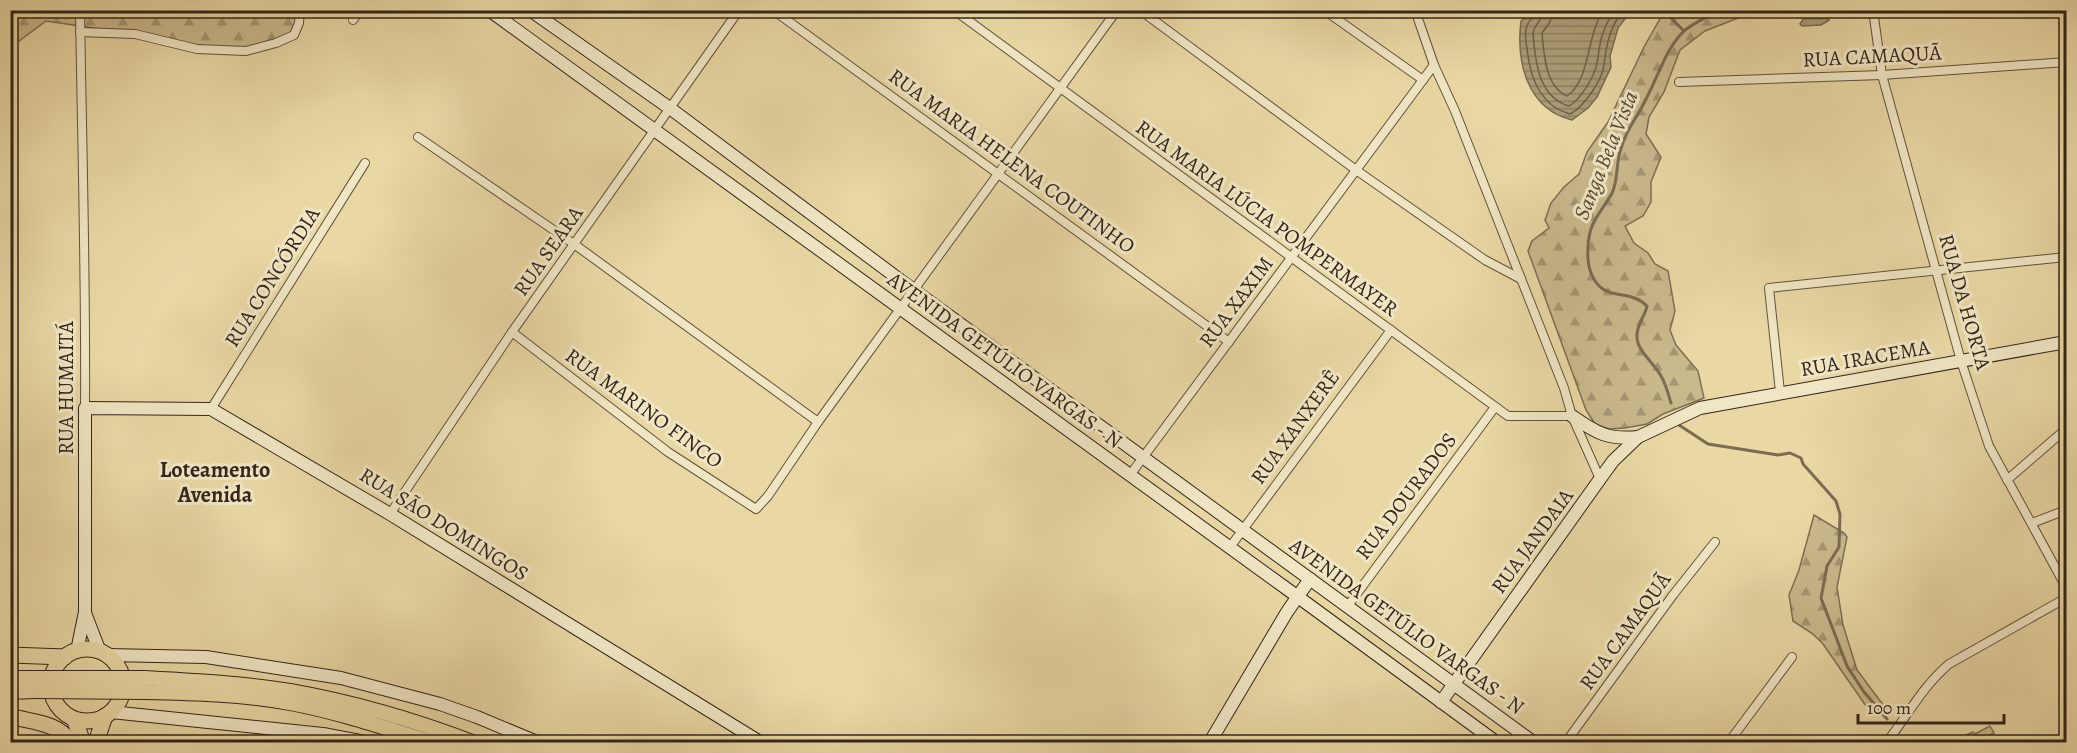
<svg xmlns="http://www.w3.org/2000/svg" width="2077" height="753" viewBox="0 0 2077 753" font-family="Alegreya,serif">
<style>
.grass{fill:#cab98d;stroke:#7e6e54;stroke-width:1.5}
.forest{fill:url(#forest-firs);stroke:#7e6e54;stroke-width:1.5}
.water{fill:url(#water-rules);stroke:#7b6b51;stroke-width:1.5}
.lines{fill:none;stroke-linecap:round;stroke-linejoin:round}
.shore{stroke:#6f6048;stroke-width:1.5}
.stream{stroke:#7b6b51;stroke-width:3}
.street-casing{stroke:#60513c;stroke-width:10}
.secondary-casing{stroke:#33241a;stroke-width:14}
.primary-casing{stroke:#33241a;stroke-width:16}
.highway-casing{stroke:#33241a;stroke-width:17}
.street{stroke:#f1e6c4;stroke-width:8}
.secondary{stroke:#f1e6c4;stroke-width:12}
.primary{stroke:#e9d8a4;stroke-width:14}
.highway{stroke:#e9d8a4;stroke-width:15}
.primary-bridge-casing{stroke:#33241a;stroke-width:16;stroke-linecap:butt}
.primary-bridge{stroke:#e9d8a4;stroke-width:14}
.labels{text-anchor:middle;stroke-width:6;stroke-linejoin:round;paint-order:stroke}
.street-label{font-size:21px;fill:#33241a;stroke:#f1e6c4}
.water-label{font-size:22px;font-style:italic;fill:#574835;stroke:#f1e6c4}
.neighbourhood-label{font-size:22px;font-weight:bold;fill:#33241a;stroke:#f1e6c4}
</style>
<defs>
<pattern id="forest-firs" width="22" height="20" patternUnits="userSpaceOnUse" patternTransform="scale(1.5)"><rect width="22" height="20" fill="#cab98d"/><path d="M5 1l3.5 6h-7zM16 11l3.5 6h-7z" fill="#a59672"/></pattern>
<pattern id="water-rules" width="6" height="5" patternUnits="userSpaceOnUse" patternTransform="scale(1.5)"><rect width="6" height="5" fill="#ab9b75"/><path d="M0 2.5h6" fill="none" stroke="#8c7e5f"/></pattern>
</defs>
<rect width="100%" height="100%" fill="#e9d8a4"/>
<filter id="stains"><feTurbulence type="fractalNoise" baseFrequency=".00333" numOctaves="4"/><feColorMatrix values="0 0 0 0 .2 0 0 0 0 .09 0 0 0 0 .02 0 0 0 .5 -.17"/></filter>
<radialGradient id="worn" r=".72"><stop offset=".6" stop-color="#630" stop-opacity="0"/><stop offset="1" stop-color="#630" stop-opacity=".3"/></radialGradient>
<path class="grass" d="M1990,726L1994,733L1976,742H1950L1973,732L1975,734Z"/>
<g class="forest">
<path d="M11,11H300L294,35L246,51L197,49L135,34L46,21L11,47Z"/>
<path d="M1666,11H1756L1705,31L1680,50L1664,92L1649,117L1646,134L1661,157L1651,182V202L1643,216L1625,226L1634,243L1648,253L1655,264L1668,271L1675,311L1670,330L1676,345L1698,371L1704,398L1663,414L1647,424L1625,428L1609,429L1595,424L1586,410L1528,251L1532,241L1549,228L1545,220L1551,203L1564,187L1579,174L1587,152L1608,122L1644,47L1661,17Z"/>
<path d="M1814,515L1844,533L1847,537L1837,587L1843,625L1857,670L1884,706H1866L1823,644L1813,634L1793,621L1789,595L1799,570Z"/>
</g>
<g class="water">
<path d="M1533,10L1631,11L1618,28L1610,56L1611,67L1597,97L1588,108L1572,120C1527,109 1516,62 1521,21Z"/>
<path d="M1809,10L1828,11L1829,20L1821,25L1802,26L1800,24Z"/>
</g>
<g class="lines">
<g class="shore">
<path d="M1536,10C1535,18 1529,19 1527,26C1524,33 1526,42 1527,49C1530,77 1540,106 1570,114C1584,107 1603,79 1604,64C1606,51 1607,39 1613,27C1615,21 1620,16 1623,10"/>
<path d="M1543,10C1543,21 1534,24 1533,33C1535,60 1538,97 1569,106C1580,100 1595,76 1597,63C1599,54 1599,45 1602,36C1605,26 1609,19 1614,10"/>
<path d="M1553,10L1550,22L1542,33C1544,54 1545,86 1567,96C1591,80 1586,34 1604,10"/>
</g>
<g class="stream">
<path d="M1662,10L1669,16L1684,31"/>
<path d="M1671,403C1668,394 1666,384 1661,376C1655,364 1637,351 1637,337C1636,325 1645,317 1647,306C1628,287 1603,304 1591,273C1586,261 1587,236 1593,224C1598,213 1607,203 1612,193C1618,181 1616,165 1620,152C1625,131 1637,118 1646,99C1657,79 1666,48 1684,31C1693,23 1708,17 1719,10"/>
<path d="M1679,425L1708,444L1778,455L1790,453L1801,458L1803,464L1836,501L1840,514L1839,547L1827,566L1821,598L1847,666L1864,692L1887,719"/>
</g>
<defs>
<g id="street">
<path d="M80,10C82,143 86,275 85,408"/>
<path d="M773,10L1229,342"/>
<path d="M954,10L1508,416H1572"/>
<path d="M1140,10L1356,170L1485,260L1521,279"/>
<path d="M1324,10L1423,80"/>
<path d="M1415,10L1434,65L1455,111L1564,388L1572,416L1600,479"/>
<path d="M1873,10L1882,75L1961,361L1989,446L2066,587"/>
<path d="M353,20L360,10"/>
<path d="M80,32L135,34L197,49L246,51L276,43L294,35L299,23L300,10"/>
<path d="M1679,82L1882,75L2066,62"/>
<path d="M418,137L574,244L818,422"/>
<path d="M512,332L668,452L756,509L768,496L818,422L1117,10"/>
<path d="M1780,392L1769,288L2066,257"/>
<path d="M211,409L365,163"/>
<path d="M1130,475L1434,65"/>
<path d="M2007,480L2066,429"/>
<path d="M390,514L512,332L739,10"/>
<path d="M2032,523L2066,510"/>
<path d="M1230,547L1391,330"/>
<path d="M1347,607L1495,407"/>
<path d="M1566,742L1673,595L1715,542"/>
<path d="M1729,742L1792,657"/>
<path d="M1887,742C1907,716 1923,686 1949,664L2066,598"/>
</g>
<g id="secondary">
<path d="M489,10L1294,594L1496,742"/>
<path d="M530,10L671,109L896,277L1533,742"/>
<path d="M1572,416C1596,433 1608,440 1638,437"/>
<path d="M85,613L100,652"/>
<path d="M77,651L85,612V408L211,409L390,514L760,742"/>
<path d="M106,655L206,657L341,678L440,704L477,717L537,742"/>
<path d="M1441,702L1600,479L1613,461L1638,437L1700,408L2066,342"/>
<path d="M111,712L323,734L365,742"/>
<path d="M1210,742L1287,612L1310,579"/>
</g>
<g id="primary">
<path d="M10,678H35"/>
<path d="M144,678C192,681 242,683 290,691C352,702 414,720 472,742"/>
<path d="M10,692L34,691"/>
<path d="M144,692C192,693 242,694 290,703C338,712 385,728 431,742"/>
</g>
<g id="highway">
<circle cx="87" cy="685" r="36"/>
<path d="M10,655L65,657"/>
<path d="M18,718C39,723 58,724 71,742"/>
<path d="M74,719L83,742"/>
<path d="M96,742L105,716"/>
</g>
</defs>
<use href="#street" class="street-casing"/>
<use href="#secondary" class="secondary-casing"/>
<use href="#primary" class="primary-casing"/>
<use href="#highway" class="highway-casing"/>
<use href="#street" class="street"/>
<use href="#secondary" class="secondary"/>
<use href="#primary" class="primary"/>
<use href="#highway" class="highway"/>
<defs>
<g id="primary-bridge">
<path d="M35,678H144"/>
<path d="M34,691L144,692"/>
</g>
</defs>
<use href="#primary-bridge" class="primary-bridge-casing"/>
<use href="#primary-bridge" class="primary-bridge"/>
</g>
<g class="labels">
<g class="street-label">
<text transform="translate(1872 56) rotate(-3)" y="7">RUA CAMAQUÃ</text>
<text transform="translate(1012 161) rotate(36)" y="7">RUA MARIA HELENA COUTINHO</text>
<text transform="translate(1267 218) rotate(36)" y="7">RUA MARIA LÚCIA POMPERMAYER</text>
<text transform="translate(548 251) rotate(-55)" y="7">RUA SEARA</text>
<text transform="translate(272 277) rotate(-58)" y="7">RUA CONCÓRDIA</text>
<text transform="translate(1236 302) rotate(-53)" y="7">RUA XAXIM</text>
<text transform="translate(1965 302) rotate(74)" y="7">RUA DA HORTA</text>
<text transform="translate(1865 358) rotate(-10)" y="7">RUA IRACEMA</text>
<text transform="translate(1005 360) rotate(36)" y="7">AVENIDA GETÚLIO VARGAS - N</text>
<text transform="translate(66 388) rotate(-90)" y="7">RUA HUMAITÁ</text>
<text transform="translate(644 408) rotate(36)" y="7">RUA MARINO FINCO</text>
<text transform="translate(1295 427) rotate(-54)" y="7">RUA XANXERÊ</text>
<text transform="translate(1406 496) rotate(-53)" y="7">RUA DOURADOS</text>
<text transform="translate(444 524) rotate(32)" y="7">RUA SÃO DOMINGOS</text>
<text transform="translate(1532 541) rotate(-54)" y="7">RUA JANDAIA</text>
<text transform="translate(1407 626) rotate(36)" y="7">AVENIDA GETÚLIO VARGAS - N</text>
<text transform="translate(1625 631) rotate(-54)" y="7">RUA CAMAQUÃ</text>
</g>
<g class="water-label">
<text transform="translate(1605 155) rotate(-68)" y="8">Sanga Bela Vista</text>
</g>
<g class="neighbourhood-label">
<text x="215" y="477">Loteamento<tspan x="215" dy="25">Avenida</tspan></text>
</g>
</g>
<rect width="2077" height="753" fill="none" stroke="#e9d8a4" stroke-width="36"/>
<rect x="12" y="12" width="2053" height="729" fill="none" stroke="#33241a" stroke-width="3"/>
<rect x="18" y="18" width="2041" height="717" fill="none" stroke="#33241a" stroke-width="1.5"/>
<path d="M1858 714v9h146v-9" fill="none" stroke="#33241a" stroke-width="3"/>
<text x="1867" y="714" font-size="18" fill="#33241a" stroke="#f1e6c4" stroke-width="4.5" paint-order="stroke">100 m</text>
<rect width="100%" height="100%" filter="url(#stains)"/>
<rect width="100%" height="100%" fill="url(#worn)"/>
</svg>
